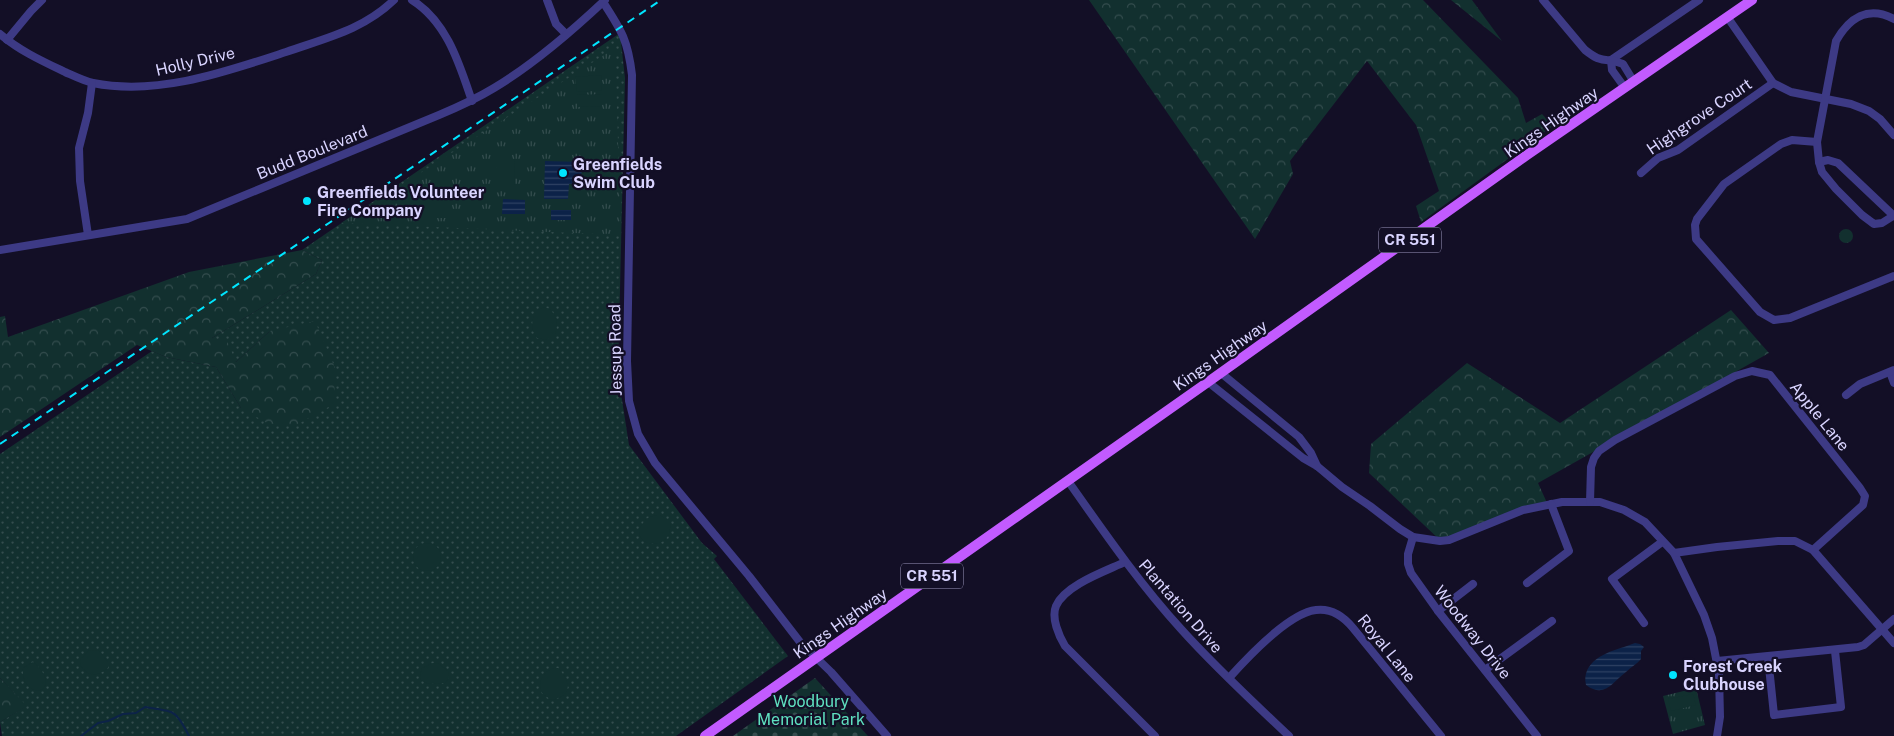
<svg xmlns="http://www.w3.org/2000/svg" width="1894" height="736" viewBox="0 0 1894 736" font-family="'Public Sans',sans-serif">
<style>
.grass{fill:url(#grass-dots)}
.forest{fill:url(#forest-crowns)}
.cemetery{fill:url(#cemetery-stones)}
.park{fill:url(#park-tufts)}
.garden{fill:#12302f}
.water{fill:url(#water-rules)}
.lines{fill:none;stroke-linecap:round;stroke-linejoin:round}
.stream{stroke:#0c2248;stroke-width:2}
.minor{stroke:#3d3a85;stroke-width:8}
.major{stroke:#c25bff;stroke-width:10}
.rail{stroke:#00e5ff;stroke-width:2;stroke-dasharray:8 6;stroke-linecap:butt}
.poi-dot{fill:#00e5ff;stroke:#130f26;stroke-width:2}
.labels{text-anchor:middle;stroke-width:4.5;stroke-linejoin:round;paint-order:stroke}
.shield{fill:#130f26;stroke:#9e99be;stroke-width:1}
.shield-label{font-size:15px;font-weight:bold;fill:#d9d4ff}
.street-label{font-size:16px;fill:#d9d4ff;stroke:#130f26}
.poi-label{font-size:16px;font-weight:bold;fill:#d9d4ff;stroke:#130f26;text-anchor:start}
.park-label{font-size:16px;fill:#5fe0c0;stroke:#130f26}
</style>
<defs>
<pattern id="grass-dots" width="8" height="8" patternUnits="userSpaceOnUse" patternTransform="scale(1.25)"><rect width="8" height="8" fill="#12302f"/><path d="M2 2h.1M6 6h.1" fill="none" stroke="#344d4e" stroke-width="1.8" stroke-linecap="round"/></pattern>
<pattern id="forest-crowns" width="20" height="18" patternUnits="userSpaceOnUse" patternTransform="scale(1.25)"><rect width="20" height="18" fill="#12302f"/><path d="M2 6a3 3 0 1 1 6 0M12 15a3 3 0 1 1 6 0" fill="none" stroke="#344d4e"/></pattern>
<pattern id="cemetery-stones" width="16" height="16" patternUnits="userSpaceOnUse" patternTransform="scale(1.25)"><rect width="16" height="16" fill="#12302f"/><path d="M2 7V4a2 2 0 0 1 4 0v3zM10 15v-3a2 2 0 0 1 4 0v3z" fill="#344d4e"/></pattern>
<pattern id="park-tufts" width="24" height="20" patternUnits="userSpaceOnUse" patternTransform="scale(1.25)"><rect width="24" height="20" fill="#12302f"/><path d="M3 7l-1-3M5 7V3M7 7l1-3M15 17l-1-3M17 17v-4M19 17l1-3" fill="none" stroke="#344d4e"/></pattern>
<pattern id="water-rules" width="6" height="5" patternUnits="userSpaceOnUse" patternTransform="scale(1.25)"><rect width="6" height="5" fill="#0c2248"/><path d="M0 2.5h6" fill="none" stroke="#2f4163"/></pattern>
</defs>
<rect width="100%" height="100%" fill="#130f26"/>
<path class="grass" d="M620,33L625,78L618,374L629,445L702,543L717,556L714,559L788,656L676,736H2L0,722L26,706L0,678V454L152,351L166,357L216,367L241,408L270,331L236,362L212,338L316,274L322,260L302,250Z"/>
<g class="forest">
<path d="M1089,0H1423L1518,98L1526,123L1542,114L1553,126L1421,222L1416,206L1439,191L1416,125L1367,61L1290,161L1293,174L1255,239Z"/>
<path d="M1451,0H1472L1502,41Z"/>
<path d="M302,250L322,260L316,274L212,338L227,341L236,362L270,331L315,321L335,368L334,404L296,425L267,423L241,408L216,367L166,357L137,345L0,437V317L5,316L8,337L189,272Z"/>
<path d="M1731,310L1769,353L1538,483L1548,505L1442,542L1369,473L1371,444L1467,363L1560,423Z"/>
<path d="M0,678L27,706L0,722Z"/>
</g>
<path class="cemetery" d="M815,678L868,736H733Z"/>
<g class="park">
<path d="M615,48L621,235L341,223L393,190V186H400Z"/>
<circle cx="1846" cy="236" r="7"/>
<path d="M1696,688L1705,725L1673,734L1663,696Z"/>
</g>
<g class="garden">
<path d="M601,75L602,90L577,92L575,77Z"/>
<path d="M602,94V106L577,107V95Z"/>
<path d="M497,159H514L515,185H497Z"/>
<rect x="405" y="192" width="12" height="26"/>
<rect x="421" y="192" width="12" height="26"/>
<rect x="436" y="193" width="12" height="25"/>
<path d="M544,307C556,310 559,323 555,334L547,340L537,338C529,327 531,312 544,307Z"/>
<path d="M660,515L670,522C674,556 625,545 643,523C647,517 653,515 660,515Z"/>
<circle cx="427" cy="557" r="14"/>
<path d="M90,650L99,651L108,662V668C97,677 88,677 80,665L81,658Z"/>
<path d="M33,662C42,668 53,685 39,691C27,689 22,680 23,668Z"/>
<path d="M433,663L439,664L448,671L449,678L445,683L428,684L421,680L420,675L422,668Z"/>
<path d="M554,668H558C571,682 573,696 551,700L542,693C537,682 543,672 554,668Z"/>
<path d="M1693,694L1696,705L1671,711L1668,699Z"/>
</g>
<g class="water">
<path d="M545,161L582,162L581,184H569L568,199H544Z"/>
<path d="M503,199L525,200V214H502Z"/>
<rect x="551" y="210" width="20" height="10"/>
<path d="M1635,643L1640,644L1644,647L1641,651V659C1637,664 1631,667 1626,672C1612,682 1605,699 1586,685C1581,662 1606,652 1624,647C1628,646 1631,644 1635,643Z"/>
</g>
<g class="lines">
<path class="stream" d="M81,736L98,723L108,721L123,714L136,713L145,707C174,712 175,708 189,736"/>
<g class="minor">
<path d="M412,0C447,22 459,63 472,101"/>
<path d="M547,0L556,24L566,34"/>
<path d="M1543,0L1585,50C1594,57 1600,61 1611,60L1699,0"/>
<path d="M603,2C622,31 628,41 632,75L627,361L629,401L638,434L655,463L749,576L800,642L831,672L887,736"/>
<path d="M1728,18L1773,83L1791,92L1851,104L1869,111L1880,119L1894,135"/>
<path d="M0,34C20,51 42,61 65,72C74,76 84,81 93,83C158,96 225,72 286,52C326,38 363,30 394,0"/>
<path d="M7,40L31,11L42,0"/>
<path d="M1625,88L1612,70L1611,60L1623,64L1634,82"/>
<path d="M1817,142L1792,140L1781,144L1724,184L1697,219L1695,225L1696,239L1760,312L1774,320L1790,318L1894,276"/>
<path d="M1819,162L1828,160L1838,163L1894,216"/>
<path d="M1641,173L1658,158L1678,150L1773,83"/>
<path d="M1893,216L1882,223L1874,224L1862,215L1836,189L1822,172L1819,162L1817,142L1836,41C1849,18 1868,5 1894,19"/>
<path d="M88,235L80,181L79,148L88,113L92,83"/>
<path d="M0,250L187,219L439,115C458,107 476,99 494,88C534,64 571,32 605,0"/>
<path d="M1890,372L1894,383"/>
<path d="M1221,373L1299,437L1311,453L1317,466"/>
<path d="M1208,382L1303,458L1317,466L1342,487L1370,506L1400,529L1413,537L1440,541L1449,540L1523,510L1562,502H1600L1624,510L1645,522L1674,553L1704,615L1712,638L1719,674L1720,717L1717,736"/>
<path d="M1846,395L1860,384L1894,370"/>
<path d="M1068,481C1104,532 1139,583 1181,629C1215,667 1252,701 1289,736"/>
<path d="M1590,502L1591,467L1594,458L1599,451L1615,440L1735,376L1752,371L1770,375L1860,488L1865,496L1863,505L1813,550L1795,541H1778L1717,547L1674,553"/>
<path d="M1413,537L1408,554V564L1411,573L1438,611L1537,736"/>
<path d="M1813,550L1894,643"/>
<path d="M1125,562C1106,571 1065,585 1056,606C1051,618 1059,636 1065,646L1155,736"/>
<path d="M1527,583L1569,551L1551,504"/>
<path d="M1438,611L1473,584"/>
<path d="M1644,623L1612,579L1662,542"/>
<path d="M1768,657L1774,715L1841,707L1835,651"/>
<path d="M1717,661L1858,647L1864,645L1894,619"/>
<path d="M1485,670L1552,621"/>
<path d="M1229,678C1247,658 1289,613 1316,610C1332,608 1344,617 1353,628L1441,736"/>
</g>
<path class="major" d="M705,736L1208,382L1527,155L1752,0"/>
<path class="rail" d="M0,444L661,0"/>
</g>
<g class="poi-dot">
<circle cx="563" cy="173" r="5"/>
<circle cx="307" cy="201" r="5"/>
<circle cx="1673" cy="675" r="5"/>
</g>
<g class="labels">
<g class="shield">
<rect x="1379" y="227.5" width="62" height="25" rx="4"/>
<rect x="901" y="563.5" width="62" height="25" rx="4"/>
</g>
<g class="shield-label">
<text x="1410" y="245">CR 551</text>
<text x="932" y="581">CR 551</text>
</g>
<g class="street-label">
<text transform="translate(195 61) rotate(-13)" y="6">Holly Drive</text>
<text transform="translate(1699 116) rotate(-34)" y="6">Highgrove Court</text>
<text transform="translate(1551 122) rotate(-35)" y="6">Kings Highway</text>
<text transform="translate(312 152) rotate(-22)" y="6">Budd Boulevard</text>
<text transform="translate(615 350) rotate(-91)" y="6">Jessup Road</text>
<text transform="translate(1220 355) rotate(-35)" y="6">Kings Highway</text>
<text transform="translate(1820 416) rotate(51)" y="6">Apple Lane</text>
<text transform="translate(1181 606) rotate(49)" y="6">Plantation Drive</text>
<text transform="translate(840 623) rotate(-35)" y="6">Kings Highway</text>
<text transform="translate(1473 632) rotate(52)" y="6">Woodway Drive</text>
<text transform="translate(1387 648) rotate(51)" y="6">Royal Lane</text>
</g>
<g class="poi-label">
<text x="573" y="170">Greenfields<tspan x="573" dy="18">Swim Club</tspan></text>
<text x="317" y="198">Greenfields Volunteer<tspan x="317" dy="18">Fire Company</tspan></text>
<text x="1683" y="672">Forest Creek<tspan x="1683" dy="18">Clubhouse</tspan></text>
</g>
<g class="park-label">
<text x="811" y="707">Woodbury<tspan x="811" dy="18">Memorial Park</tspan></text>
</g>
</g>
</svg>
